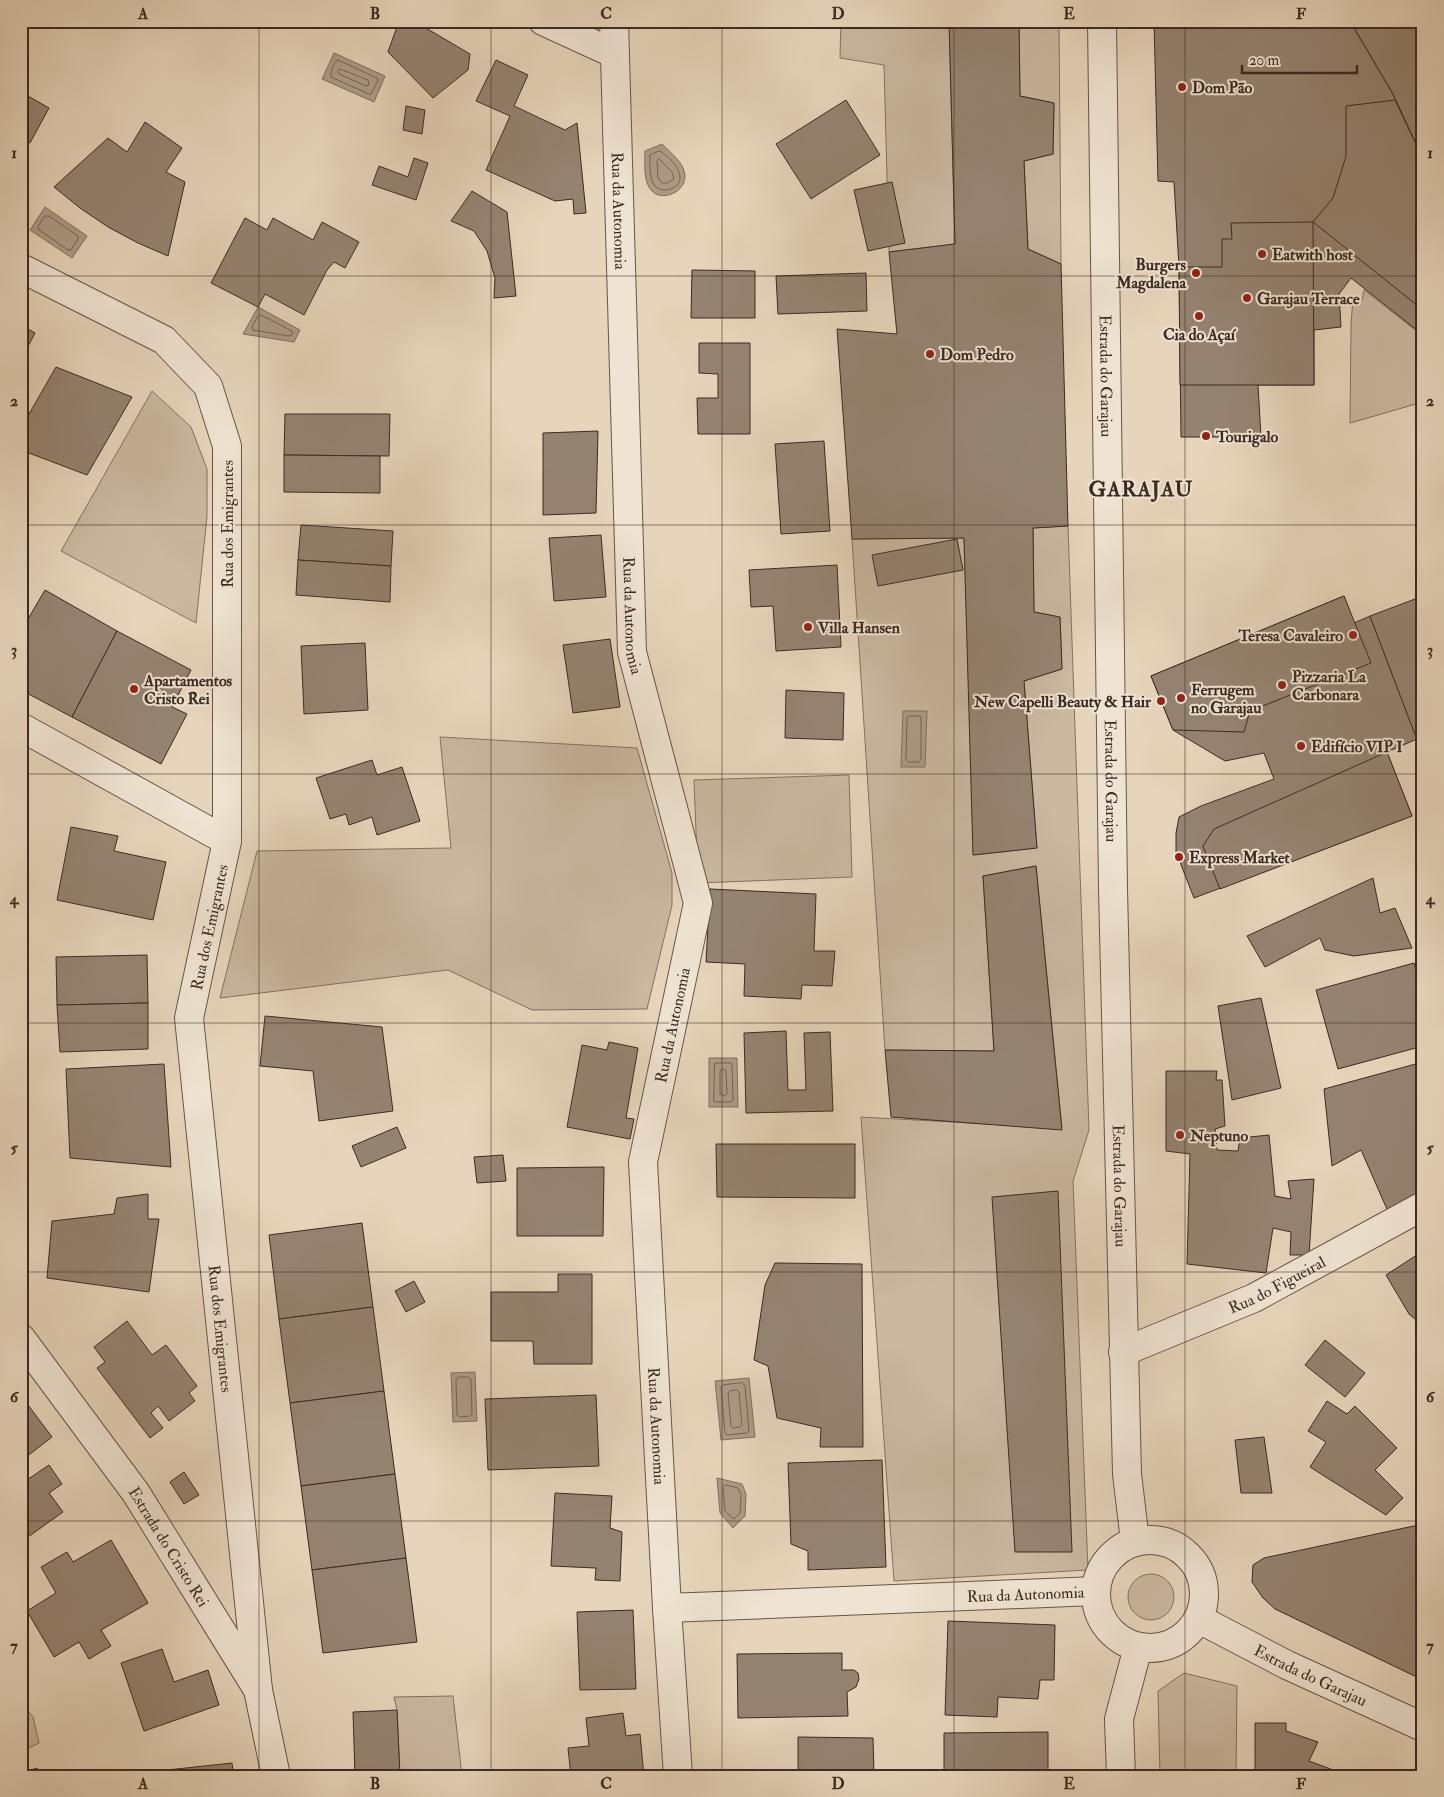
<svg xmlns="http://www.w3.org/2000/svg" width="1444" height="1797" viewBox="0 0 1444 1797" font-family="'IM FELL Double Pica',serif">
<style>
.green{fill:#cab8a1;stroke:#837162}
.water{fill:#ad9b87;stroke:#806e5f}
.lines{fill:none;stroke-linecap:round;stroke-linejoin:round}
.shore{stroke:#746254;stroke-width:1}
.building{fill:#958372;stroke:#3c2a22}
.minor-casing{stroke:#675548;stroke-width:30}
.minor{stroke:#efe4d3;stroke-width:28}
.grid{fill:none;stroke:#3c2a22;stroke-width:1;stroke-opacity:0.55}
.poi-dot{fill:#8f2418;stroke:#efe4d3;stroke-width:2}
.labels{text-anchor:middle;stroke-width:4;stroke-linejoin:round;paint-order:stroke}
.poi-label{font-size:16px;font-weight:bold;fill:#3c2a22;stroke:#efe4d3;text-anchor:start}
.street-label{font-size:16px;fill:#3c2a22;stroke:#efe4d3}
.district-label{font-size:21px;font-weight:bold;letter-spacing:1px;fill:#3c2a22;stroke:#efe4d3}
.neatline{fill:none;stroke:#3c2a22;stroke-width:2}
.grid-label{font-size:16px;text-anchor:middle;font-weight:bold;fill:#3c2a22}
</style>
<rect width="100%" height="100%" fill="#e7d5bb"/>
<filter id="stains"><feTurbulence type="fractalNoise" baseFrequency=".004" numOctaves="4"/><feColorMatrix values="0 0 0 0 .2 0 0 0 0 .09 0 0 0 0 .02 0 0 0 .5 -.17"/></filter>
<radialGradient id="worn" r=".72"><stop offset=".6" stop-color="#630" stop-opacity="0"/><stop offset="1" stop-color="#630" stop-opacity=".3"/></radialGradient>
<g class="green">
<path d="M841,21H949L955,244L889,252L884,65L840,58Z"/>
<path d="M1019,21H1059L1061,264L1028,249L1024,161L1053,154L1054,103L1020,96Z"/>
<path d="M1364,290L1423,336V402L1350,423L1351,325L1353,298L1362,300Z"/>
<path d="M152,391L191,427L207,469V516L196,623L61,551Z"/>
<path d="M1068,526L1089,1130L1073,1181L1088,1570L894,1581L861,1117L1062,1128L1036,866L983,876L994,1051L885,1050L852,539L964,538L974,855L1037,848L1024,681L1062,669L1060,617L1034,612L1033,528Z"/>
<path d="M440,737L637,748L672,873V905L647,1009L532,1010L448,970L220,998L257,851L451,848Z"/>
<path d="M849,775L852,877L698,883L694,780Z"/>
<circle cx="1151" cy="1597" r="23"/>
<path d="M1184,1673L1237,1686L1236,1776H1160L1158,1691Z"/>
<path d="M453,1696L462,1776H400L397,1710L394,1697Z"/>
<path d="M21,1702L33,1717L39,1743L21,1752Z"/>
</g>
<g class="water">
<path d="M334,53L385,76L374,102L322,79Z"/>
<path d="M662,144C669,151 679,159 683,168C693,190 662,204 651,190C643,181 645,162 645,151Z"/>
<path d="M45,207L87,236L72,258L30,230Z"/>
<path d="M258,307L300,330L294,342L243,334Z"/>
<path d="M903,711H927L925,767H901Z"/>
<path d="M709,1058H737L738,1107H709Z"/>
<path d="M475,1372L477,1421L453,1422L451,1373Z"/>
<path d="M749,1378L755,1437L721,1440L715,1381Z"/>
<path d="M717,1478L742,1484L746,1494L745,1516L733,1528L720,1513Z"/>
</g>
<g class="lines">
<g class="shore">
<path d="M338,60L377,78L378,80L371,94H369L331,77C330,72 334,62 338,60Z"/>
<path d="M340,69L368,80L369,85L366,86L339,74L338,72Z"/>
<path d="M660,151C668,156 681,168 680,179C679,189 662,194 655,186C649,179 650,164 650,155Z"/>
<path d="M659,159L672,172L674,179L667,183H662L658,178L657,161Z"/>
<path d="M45,216H49L78,236V239L71,250H68L39,230L38,227Z"/>
<path d="M261,315L292,331V335L289,336L253,330L252,327L258,316Z"/>
<path d="M910,716H920L921,718V759L919,762H908L906,760L907,718Z"/>
<path d="M715,1063H730L732,1064L733,1100L731,1102H716L714,1101Z"/>
<path d="M723,1069L726,1071L727,1094L724,1096L720,1094V1071Z"/>
<path d="M459,1377H468L471,1379L472,1414L470,1416L460,1417L457,1415L456,1380Z"/>
<path d="M742,1383L745,1386L749,1431L747,1433L727,1435L725,1432L721,1387L723,1385Z"/>
<path d="M737,1390L739,1392L742,1425L740,1427L733,1428L731,1426L728,1393L730,1391Z"/>
<path d="M726,1485L738,1488L741,1495L740,1513L734,1519L725,1511L723,1487Z"/>
</g>
</g>
<g class="building">
<path d="M399,21H414L470,54L468,70L433,98L388,52Z"/>
<path d="M949,21H1019L1020,96L1054,103L1053,154L1024,161L1028,249L1061,264L1068,526L1033,528L1034,612L1060,617L1062,669L1024,681L1037,848L973,855L964,538L852,539L837,329L897,334L889,252L955,244Z"/>
<path d="M1154,21H1350L1393,94L1423,159V335L1351,278L1339,294L1341,327L1314,330V385H1258L1261,437H1181L1179,267L1174,182L1158,181Z"/>
<path d="M1350,21H1423V159L1393,94Z"/>
<path d="M496,60L528,75L514,106L565,130L577,123L586,213L574,214L573,199L555,201L486,170L510,116L476,101Z"/>
<path d="M21,92L49,108L30,143L21,138Z"/>
<path d="M846,100L880,155L811,199L776,144Z"/>
<path d="M1395,100L1423,159V310L1313,222L1333,198L1346,156V106Z"/>
<path d="M406,106L425,110L422,134L403,130Z"/>
<path d="M145,122L182,148L166,172L185,182L168,256L138,243L108,227L80,208L54,187L108,138L127,152Z"/>
<path d="M414,158L428,163L416,200L372,185L379,166L408,177Z"/>
<path d="M892,182L905,243L868,251L854,190Z"/>
<path d="M472,191L507,212L516,296L494,298L495,278L487,251L474,231L451,221Z"/>
<path d="M245,218L267,230L273,218L313,240L322,222L359,242L345,268L334,262L327,270L304,315L265,294L258,307L211,283Z"/>
<path d="M1313,222L1314,385H1180L1179,267H1222V239H1232L1231,223Z"/>
<path d="M692,270L755,271V318H691Z"/>
<path d="M866,273L867,311L778,314L776,276Z"/>
<path d="M21,325L35,333L21,360Z"/>
<path d="M699,343H750V434H698L697,398H718V374L699,373Z"/>
<path d="M56,367L132,397L87,475L21,450V428Z"/>
<path d="M285,414H390L389,456L284,455Z"/>
<path d="M598,431L596,513L543,515V433Z"/>
<path d="M824,441L830,531L781,534L775,444Z"/>
<path d="M284,455L380,456V493L284,492Z"/>
<path d="M301,525L393,531L391,566L298,560Z"/>
<path d="M601,535L606,597L554,601L549,538Z"/>
<path d="M957,539L963,570L878,586L872,555Z"/>
<path d="M298,560L391,566L390,602L296,595Z"/>
<path d="M837,565L841,647L776,651L773,606L751,607L749,570Z"/>
<path d="M45,590L117,631L72,717L21,690V631Z"/>
<path d="M1344,596L1354,623L1370,616L1417,739L1387,752L1412,816L1194,898L1176,852V833L1179,817L1201,806L1274,779L1264,753L1225,761L1173,730L1151,676Z"/>
<path d="M1344,596L1371,663L1250,711L1244,732L1173,730L1151,676Z"/>
<path d="M1423,596V753H1422L1370,616Z"/>
<path d="M117,631L191,670L172,707L187,714L161,764L72,717Z"/>
<path d="M610,639L620,707L573,713L563,645Z"/>
<path d="M365,643L368,710L304,714L301,646Z"/>
<path d="M786,690L844,693L843,740L785,738Z"/>
<path d="M1387,752L1412,816L1220,889L1203,846L1214,829Z"/>
<path d="M372,760L377,775L402,767L420,821L377,835L372,817L349,825L346,814L330,819L316,778Z"/>
<path d="M71,827L118,836L114,851L166,862L153,920L57,900Z"/>
<path d="M1036,866L1062,1130L891,1117L885,1050L994,1051L983,876Z"/>
<path d="M1373,878L1380,913L1395,908L1412,948L1354,956L1325,950L1320,938L1265,967L1247,936Z"/>
<path d="M710,889L816,894L814,951H835L832,986L802,985L801,999L744,996L745,964L706,962Z"/>
<path d="M147,955L148,1003L57,1005L56,957Z"/>
<path d="M1414,963L1423,994V1046L1338,1069L1316,990Z"/>
<path d="M1261,998L1281,1088L1232,1100L1218,1006Z"/>
<path d="M148,1003V1049L60,1052L57,1005Z"/>
<path d="M265,1016L382,1027L393,1111L319,1121L313,1071L260,1066Z"/>
<path d="M786,1031L788,1090H806L804,1033L830,1032L833,1111L746,1113L744,1033Z"/>
<path d="M609,1042L638,1048L626,1118L634,1119L630,1139L567,1127L582,1045L607,1050Z"/>
<path d="M1423,1062V1200L1390,1216L1361,1150L1332,1166L1324,1089Z"/>
<path d="M164,1064L171,1167L70,1158L66,1069Z"/>
<path d="M1166,1071H1217L1216,1080H1222L1225,1126L1215,1129L1217,1150L1238,1151L1240,1138L1269,1135L1275,1196L1291,1199L1288,1181L1314,1179L1309,1255H1290L1291,1232L1273,1228L1266,1273L1187,1264L1190,1154L1166,1151Z"/>
<path d="M397,1127L406,1148L361,1167L352,1146Z"/>
<path d="M716,1144H855V1198L717,1197Z"/>
<path d="M503,1155L506,1181L477,1183L474,1157Z"/>
<path d="M604,1167L603,1236H517V1168Z"/>
<path d="M1058,1191L1072,1552H1015L992,1197Z"/>
<path d="M148,1194V1219H159L149,1292L47,1278L52,1221L114,1214L117,1198Z"/>
<path d="M362,1223L373,1307L279,1319L269,1235Z"/>
<path d="M1423,1251V1326L1409,1314L1386,1275Z"/>
<path d="M775,1263L862,1264L863,1447H820L821,1428L777,1418L768,1366L754,1360L765,1285Z"/>
<path d="M558,1274H592V1364H534L533,1341H491V1292H558Z"/>
<path d="M414,1281L425,1302L406,1312L395,1291Z"/>
<path d="M373,1307L384,1391L290,1403L279,1319Z"/>
<path d="M127,1321L152,1355L166,1345L197,1386L189,1393L195,1401L169,1421L158,1406L151,1413L163,1428L150,1438L97,1368L105,1362L94,1347Z"/>
<path d="M1325,1340L1365,1373L1345,1397L1305,1365Z"/>
<path d="M384,1391L395,1474L301,1486L290,1403Z"/>
<path d="M596,1395L599,1466L488,1470L485,1399Z"/>
<path d="M1327,1401L1347,1414L1355,1406L1397,1448L1375,1470L1403,1498L1386,1515L1310,1467L1326,1442L1308,1431Z"/>
<path d="M28,1405L52,1437L21,1461V1410Z"/>
<path d="M1264,1437L1272,1493H1241L1235,1440Z"/>
<path d="M882,1460L886,1567L808,1570V1551L791,1544L788,1463Z"/>
<path d="M49,1465L62,1484L49,1493L63,1512L21,1542V1484Z"/>
<path d="M184,1472L199,1495L184,1504L170,1482Z"/>
<path d="M395,1474L406,1558L312,1570L301,1486Z"/>
<path d="M555,1493L612,1496L610,1528L622,1532L620,1581L595,1580L596,1568L551,1566Z"/>
<path d="M1423,1524V1680L1275,1609L1263,1598L1252,1582L1253,1565L1264,1558Z"/>
<path d="M111,1540L148,1603L101,1630L111,1646L89,1659L79,1642L54,1657L27,1611L56,1593L41,1567L67,1552L73,1562Z"/>
<path d="M406,1558L417,1642L323,1653L312,1570Z"/>
<path d="M633,1610L636,1689L580,1690L577,1612Z"/>
<path d="M948,1621L1055,1625L1054,1680H1040L1038,1699L998,1697L997,1717L945,1715Z"/>
<path d="M162,1649L174,1682L208,1670L219,1705L144,1731L121,1663Z"/>
<path d="M842,1653V1670H854L858,1673L859,1679L856,1687L847,1692L848,1716L738,1718L737,1654Z"/>
<path d="M397,1710L400,1776H355L353,1712Z"/>
<path d="M623,1713L626,1736L640,1734L644,1776H571L568,1748L589,1746L586,1718Z"/>
<path d="M1255,1723H1286V1731L1318,1742L1309,1761L1336,1771V1776H1255Z"/>
<path d="M1048,1732V1776H944V1733Z"/>
<path d="M798,1737L873,1738L874,1776H798Z"/>
<path d="M232,1763L234,1776H139V1773Z"/>
<path d="M37,1768L39,1776H21V1773Z"/>
</g>
<g class="lines">
<defs>
<g id="minor">
<path d="M543,21L615,54"/>
<path id="s1" d="M614,21L632,652L698,903L643,1162L667,1608L1096,1591"/>
<path id="s2" d="M1102,21L1113,889L1127,1474L1135,1541"/>
<path id="s3" d="M21,268L164,340L208,386L227,446V841L189,1018L258,1690"/>
<path d="M21,727L227,841"/>
<path id="s4" d="M21,1338L136,1493L258,1690L276,1776"/>
<path id="s5" d="M1123,1352L1254,1298L1423,1206"/>
<circle cx="1150" cy="1594" r="54"/>
<path d="M667,1608L678,1776"/>
<path id="s6" d="M1199,1619L1287,1665L1423,1727"/>
<path d="M1121,1776L1119,1719L1138,1647"/>
</g>
</defs>
<use href="#minor" class="minor-casing"/>
<use href="#minor" class="minor"/>
</g>
<path class="grid" d="M259,21V1776M491,21V1776M722,21V1776M954,21V1776M1185,21V1776M21,276H1423M21,525H1423M21,774H1423M21,1023H1423M21,1272H1423M21,1521H1423"/>
<g class="poi-dot">
<circle cx="1182" cy="87" r="5"/>
<circle cx="1262" cy="254" r="5"/>
<circle cx="1196" cy="273" r="5"/>
<circle cx="1247" cy="298" r="5"/>
<circle cx="1199" cy="316" r="5"/>
<circle cx="930" cy="354" r="5"/>
<circle cx="1206" cy="436" r="5"/>
<circle cx="808" cy="627" r="5"/>
<circle cx="1353" cy="635" r="5"/>
<circle cx="1282" cy="685" r="5"/>
<circle cx="134" cy="689" r="5"/>
<circle cx="1181" cy="698" r="5"/>
<circle cx="1161" cy="701" r="5"/>
<circle cx="1301" cy="746" r="5"/>
<circle cx="1179" cy="857" r="5"/>
<circle cx="1180" cy="1135" r="5"/>
</g>
<g class="labels">
<g class="poi-label">
<text x="1192" y="93">Dom Pão</text>
<text x="1272" y="260">Eatwith host</text>
<text x="1186" y="270" text-anchor="end">Burgers<tspan x="1186" dy="18">Magdalena</tspan></text>
<text x="1257" y="304">Garajau Terrace</text>
<text x="1199" y="340" text-anchor="middle">Cia do Açaí</text>
<text x="940" y="360">Dom Pedro</text>
<text x="1216" y="442">Tourigalo</text>
<text x="818" y="633">Villa Hansen</text>
<text x="1343" y="641" text-anchor="end">Teresa Cavaleiro</text>
<text x="1292" y="682">Pizzaria La<tspan x="1292" dy="18">Carbonara</tspan></text>
<text x="144" y="686">Apartamentos<tspan x="144" dy="18">Cristo Rei</tspan></text>
<text x="1191" y="695">Ferrugem<tspan x="1191" dy="18">no Garajau</tspan></text>
<text x="1151" y="707" text-anchor="end">New Capelli Beauty &amp; Hair</text>
<text x="1311" y="752">Edifício VIP I</text>
<text x="1189" y="863">Express Market</text>
<text x="1190" y="1141">Neptuno</text>
</g>
<g class="street-label">
<text dy="6" stroke="none"><textPath href="#s1" startOffset="190">Rua da Autonomia</textPath></text>
<text dy="6" stroke="none"><textPath href="#s2" startOffset="355">Estrada do Garajau</textPath></text>
<text transform="translate(227 524) rotate(-90)" y="6">Rua dos Emigrantes</text>
<text dy="6" stroke="none"><textPath href="#s1" startOffset="595">Rua da Autonomia</textPath></text>
<text dy="6" stroke="none"><textPath href="#s2" startOffset="760">Estrada do Garajau</textPath></text>
<text transform="translate(209 927) rotate(-78)" y="6">Rua dos Emigrantes</text>
<text transform="translate(672 1025) rotate(-78)" y="6">Rua da Autonomia</text>
<text dy="6" stroke="none"><textPath href="#s2" startOffset="1165">Estrada do Garajau</textPath></text>
<text dy="6" stroke="none"><textPath href="#s5" startOffset="168">Rua do Figueiral</textPath></text>
<text dy="6" stroke="none"><textPath href="#s3" startOffset="1175">Rua dos Emigrantes</textPath></text>
<text dy="6" stroke="none"><textPath href="#s1" startOffset="1420">Rua da Autonomia</textPath></text>
<text dy="6" stroke="none"><textPath href="#s4" startOffset="256">Estrada do Cristo Rei</textPath></text>
<text dy="6" stroke="none"><textPath href="#s1" startOffset="1961">Rua da Autonomia</textPath></text>
<text dy="6" stroke="none"><textPath href="#s6" startOffset="125">Estrada do Garajau</textPath></text>
</g>
<g class="district-label">
<text x="1141" y="496">GARAJAU</text>
</g>
</g>
<rect width="1444" height="1797" fill="none" stroke="#e7d5bb" stroke-width="55"/>
<path d="M1242 65v8h115v-8" fill="none" stroke="#3c2a22" stroke-width="2.5"/>
<text x="1249" y="65" font-size="15" fill="#3c2a22" stroke="#efe4d3" stroke-width="4" paint-order="stroke">20 m</text>
<rect x="28" y="28" width="1388" height="1742" class="neatline"/>
<g class="grid-label">
<text x="143" y="19">A</text>
<text x="375" y="19">B</text>
<text x="606" y="19">C</text>
<text x="838" y="19">D</text>
<text x="1069" y="19">E</text>
<text x="1301" y="19">F</text>
<text x="14" y="158">1</text>
<text x="1430" y="158">1</text>
<text x="14" y="406">2</text>
<text x="1430" y="406">2</text>
<text x="14" y="655">3</text>
<text x="1430" y="655">3</text>
<text x="14" y="904">4</text>
<text x="1430" y="904">4</text>
<text x="14" y="1153">5</text>
<text x="1430" y="1153">5</text>
<text x="14" y="1402">6</text>
<text x="1430" y="1402">6</text>
<text x="14" y="1651">7</text>
<text x="1430" y="1651">7</text>
<text x="143" y="1789">A</text>
<text x="375" y="1789">B</text>
<text x="606" y="1789">C</text>
<text x="838" y="1789">D</text>
<text x="1069" y="1789">E</text>
<text x="1301" y="1789">F</text>
</g>
<rect width="100%" height="100%" filter="url(#stains)"/>
<rect width="100%" height="100%" fill="url(#worn)"/>
</svg>
